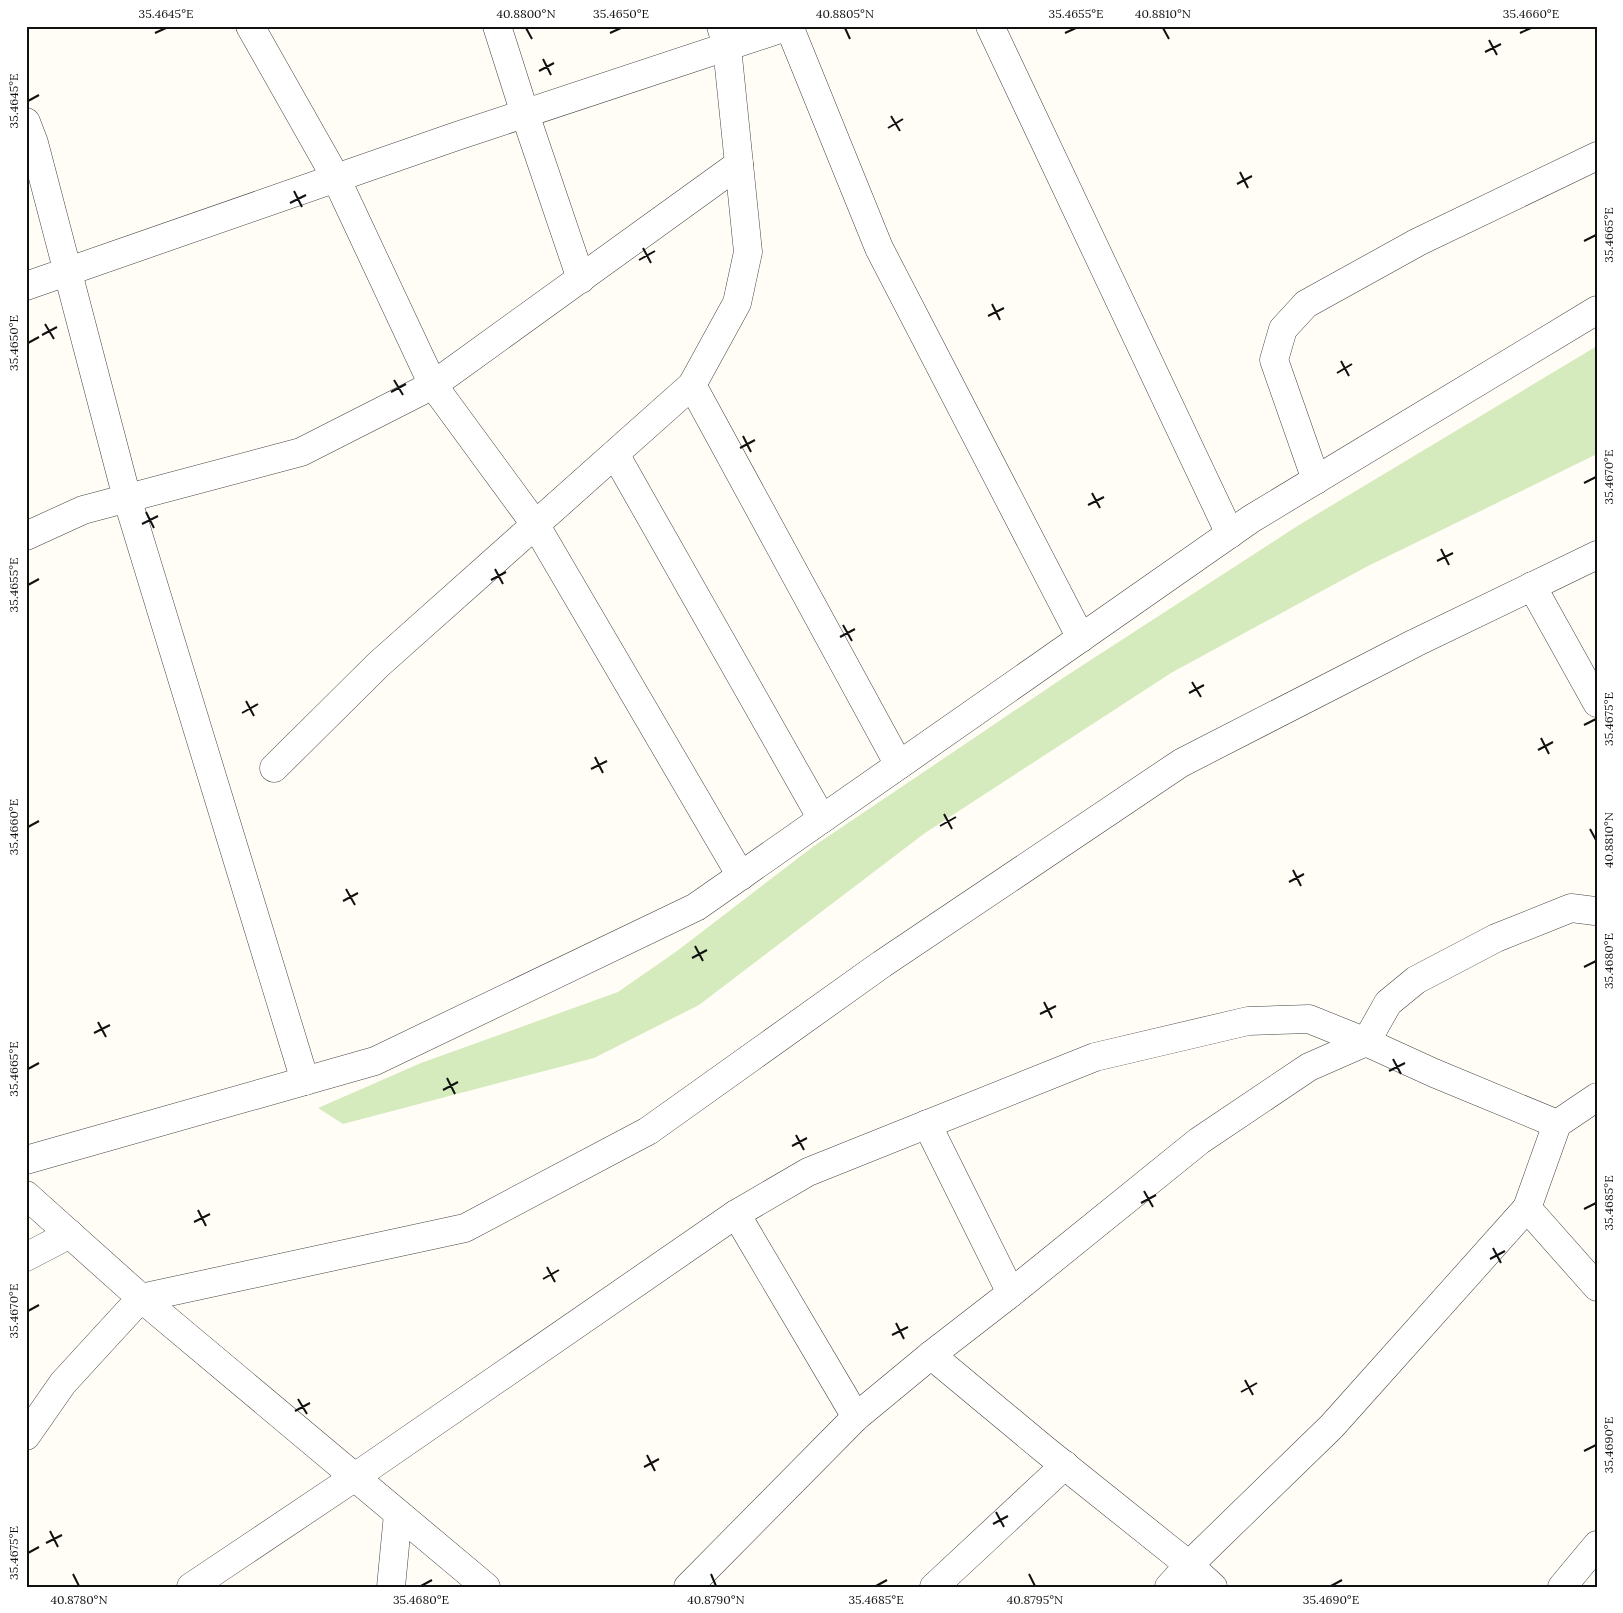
<svg xmlns="http://www.w3.org/2000/svg" width="1623" height="1613" viewBox="0 0 1623 1613" font-family="Lora,serif">
<style>
.green{fill:#d5ebbd}
.lines{fill:none;stroke-linecap:round;stroke-linejoin:round}
.minor-casing{stroke:#444;stroke-width:29}
.minor{stroke:#fff;stroke-width:28}
.ticks{fill:none;stroke:#111;stroke-width:2}
.neatline{fill:none;stroke:#111;stroke-width:2}
.ticks-label{font-size:12px;text-anchor:middle;fill:#111}
</style>
<rect width="100%" height="100%" fill="#fffdf5"/>
<path class="green" d="M1597,346V454L1366,567L1171,673L925,833L699,1005L594,1058L343,1124L318,1108L421,1063L618,992L677,951L814,846L1063,678L1299,525Z"/>
<g class="lines">
<defs>
<g id="minor">
<path d="M250,26L336,178L433,385L535,524L741,876"/>
<path d="M497,26L525,114L581,279"/>
<path d="M789,26L879,248L1081,638"/>
<path d="M990,26L1230,534"/>
<path d="M26,122L34,143L127,498L305,1081"/>
<path d="M26,286L457,136L789,26"/>
<path d="M692,385L899,765"/>
<path d="M615,454L822,819"/>
<path d="M1316,480L1274,360L1283,329L1306,304L1418,242L1597,156"/>
<path d="M26,536L83,510L301,452L433,385L739,164"/>
<path d="M1532,586L1597,703"/>
<path d="M274,768L379,664L692,385L737,303L748,252L727,47L721,26"/>
<path d="M927,1124L1011,1293"/>
<path d="M26,1160L375,1061L696,907L1251,519L1597,310"/>
<path d="M26,1195L141,1298L486,1587"/>
<path d="M1527,1208L1597,1287"/>
<path d="M736,1214L856,1417"/>
<path d="M26,1257L70,1234"/>
<path d="M931,1355L1044,1449L1189,1565L1213,1587"/>
<path d="M26,1436L63,1383L141,1298L465,1228L648,1131L882,964L1181,763L1415,643L1597,555"/>
<path d="M191,1587L355,1477L736,1214L808,1172L1095,1057L1248,1021L1309,1019L1366,1042L1388,1003L1416,980L1496,938L1571,908L1595,911"/>
<path d="M391,1587L398,1514"/>
<path d="M688,1587L856,1417L931,1355L1011,1293L1199,1141L1309,1067L1366,1042L1434,1073L1557,1124"/>
<path d="M934,1587L1065,1465"/>
<path d="M1169,1587L1189,1565L1332,1426L1527,1208L1557,1124L1597,1097"/>
<path d="M1562,1587L1597,1545"/>
</g>
</defs>
<use href="#minor" class="minor-casing"/>
<use href="#minor" class="minor"/>
</g>
<path class="ticks" d="M526,28L532,39M845,28L850,39M1163,28L1169,39M155,33L166,28M610,33L621,28M1065,33L1076,28M1520,33L1531,28M1489,40L1497,55M1485,52L1501,44M543,59L551,75M539,71L554,63M28,101L39,95M891,116L900,131M888,128L903,119M1240,172L1248,188M1237,184L1252,176M294,191L302,207M290,203L306,195M1584,241L1596,235M643,248L651,263M639,260L655,251M992,304L1000,320M988,316L1004,308M45,324L54,339M42,335L57,327M28,343L39,337M1341,361L1349,376M1337,373L1352,364M394,380L403,395M391,392L406,384M743,436L751,452M740,448L755,440M1584,483L1596,477M1092,493L1100,508M1088,505L1104,497M146,512L154,528M142,524L158,516M1441,549L1449,565M1437,561L1453,553M495,569L503,584M491,580L506,572M28,585L39,579M843,625L852,641M840,637L855,629M1192,682L1201,697M1189,693L1204,685M246,701L254,716M242,713L258,704M1584,725L1596,719M1541,738L1549,754M1538,750L1553,742M595,757L603,773M591,769L607,761M944,814L952,829M940,826L956,817M28,827L39,821M1590,829L1596,840M1293,870L1301,886M1289,882L1304,874M346,889L355,905M343,901L358,893M695,946L703,961M692,958L707,950M1584,967L1596,961M1044,1002L1052,1018M1040,1014L1056,1006M98,1022L106,1037M94,1033L110,1025M1393,1059L1401,1074M28,1069L39,1063M1389,1071L1405,1063M447,1078L455,1094M443,1090L458,1082M796,1135L804,1150M792,1146L807,1138M1144,1191L1153,1207M1141,1203L1156,1195M1584,1209L1596,1203M198,1210L206,1226M194,1222L210,1214M1493,1248L1501,1263M1490,1259L1505,1251M547,1267L555,1282M543,1279L559,1270M28,1311L39,1305M896,1323L904,1339M892,1335L908,1327M1245,1380L1253,1395M1241,1392L1257,1383M298,1399L307,1414M295,1411L310,1403M1584,1451L1596,1445M647,1455L655,1471M644,1467L659,1459M996,1512L1004,1527M993,1524L1008,1516M50,1531L58,1547M46,1543L62,1535M28,1553L39,1547M73,1574L79,1586M711,1574L716,1586M1029,1574L1035,1586M421,1586L432,1580M876,1586L887,1580M1331,1586L1342,1580"/>
<rect width="1623" height="1613" fill="none" stroke="#ffffff" stroke-width="55"/>
<rect x="28" y="28" width="1568" height="1558" class="neatline"/>
<g class="ticks-label">
<text x="166" y="18">35.4645°E</text>
<text x="526" y="18">40.8800°N</text>
<text x="621" y="18">35.4650°E</text>
<text x="845" y="18">40.8805°N</text>
<text x="1076" y="18">35.4655°E</text>
<text x="1163" y="18">40.8810°N</text>
<text x="1531" y="18">35.4660°E</text>
<text transform="translate(14 101) rotate(-90)" y="4">35.4645°E</text>
<text transform="translate(1609 235) rotate(-90)" y="4">35.4665°E</text>
<text transform="translate(14 343) rotate(-90)" y="4">35.4650°E</text>
<text transform="translate(1609 477) rotate(-90)" y="4">35.4670°E</text>
<text transform="translate(14 585) rotate(-90)" y="4">35.4655°E</text>
<text transform="translate(1609 719) rotate(-90)" y="4">35.4675°E</text>
<text transform="translate(14 827) rotate(-90)" y="4">35.4660°E</text>
<text transform="translate(1609 840) rotate(-90)" y="4">40.8810°N</text>
<text transform="translate(1609 961) rotate(-90)" y="4">35.4680°E</text>
<text transform="translate(14 1069) rotate(-90)" y="4">35.4665°E</text>
<text transform="translate(1609 1203) rotate(-90)" y="4">35.4685°E</text>
<text transform="translate(14 1311) rotate(-90)" y="4">35.4670°E</text>
<text transform="translate(1609 1445) rotate(-90)" y="4">35.4690°E</text>
<text transform="translate(14 1553) rotate(-90)" y="4">35.4675°E</text>
<text x="79" y="1604">40.8780°N</text>
<text x="421" y="1604">35.4680°E</text>
<text x="716" y="1604">40.8790°N</text>
<text x="876" y="1604">35.4685°E</text>
<text x="1035" y="1604">40.8795°N</text>
<text x="1331" y="1604">35.4690°E</text>
</g>
</svg>
